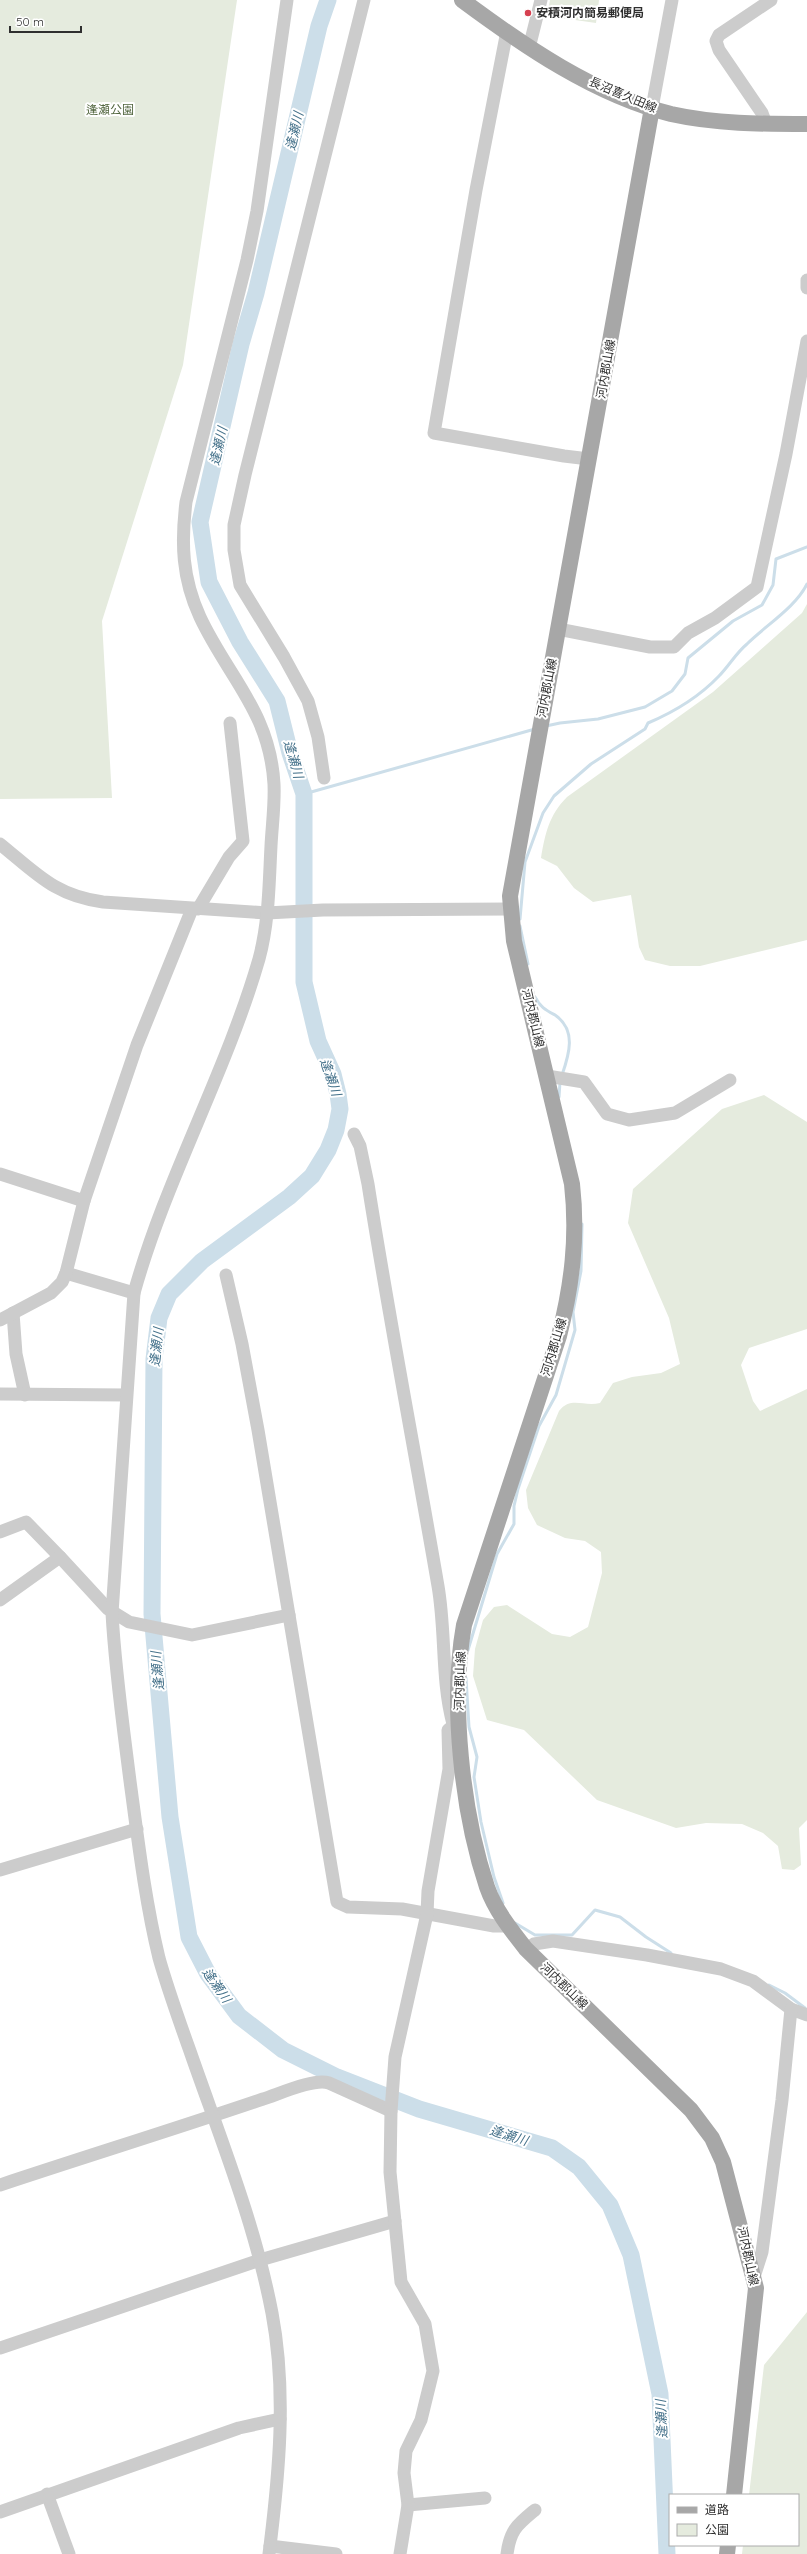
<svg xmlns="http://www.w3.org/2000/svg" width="807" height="2554" viewBox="0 0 807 2554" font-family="Quicksand,'Noto Sans JP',sans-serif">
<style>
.green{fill:#e5ebde}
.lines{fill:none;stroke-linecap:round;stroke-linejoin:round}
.stream{stroke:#ccdee9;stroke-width:3}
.river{stroke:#ccdee9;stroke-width:17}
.minor{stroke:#ccc;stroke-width:13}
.major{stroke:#a7a7a7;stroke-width:16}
.poi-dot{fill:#d64050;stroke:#fff;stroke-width:1.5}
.labels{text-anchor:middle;stroke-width:4;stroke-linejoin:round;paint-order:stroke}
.poi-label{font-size:12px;font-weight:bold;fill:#2f2f2f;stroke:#fff;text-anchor:start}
.street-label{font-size:12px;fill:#2f2f2f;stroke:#fff}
.park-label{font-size:12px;fill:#536740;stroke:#fff}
.water-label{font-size:13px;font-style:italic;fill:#44718a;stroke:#fff}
</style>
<rect width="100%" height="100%" fill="#fff"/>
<g class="green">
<path d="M0,0H237L183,365L102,621L112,798L0,799Z"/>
<path d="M550,0H599L596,23L547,16Z"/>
<path d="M807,604V940L700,966H670L645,960L639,947L631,895L593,902L574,888L557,866L541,858C545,834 549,815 567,797L713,692L802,613Z"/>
<path d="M764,1095L807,1122V1329L749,1348L741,1365L753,1401L760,1411L807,1389V1820L799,1828L801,1865L794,1870L782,1869L778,1846L763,1833L742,1824L706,1823L676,1828L597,1800L524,1730L487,1720L473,1676L475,1649L483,1620L494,1607L507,1605L552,1634L570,1637L588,1627L602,1573L601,1552L585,1541L565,1538L537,1525L528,1508L526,1490L559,1411C571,1396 583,1407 600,1403L613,1383L632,1377L661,1373L680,1364L669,1318L628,1223L633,1189L722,1109Z"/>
<path d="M807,2312V2554H742L743,2545H798V2495H749L764,2365Z"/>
</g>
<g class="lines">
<g class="stream">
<path d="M546,726L560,723L598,719L645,707L672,691L685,674L688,658L733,621L762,605L773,585L776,559L807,547"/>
<path d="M304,794L535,729"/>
<path d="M520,919L525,862L543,813L554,796L591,764L645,729L648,723C674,712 699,697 719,676C729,666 736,653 747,644C765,626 796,607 807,584"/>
<path d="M520,926L528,964"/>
<path d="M535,997C540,1007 546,1010 555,1015C577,1030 569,1055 562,1075"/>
<path d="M559,1097L560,1082"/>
<path d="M468,1650L497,1554L514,1524V1506L518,1489L539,1426L556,1395L575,1330L573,1312L581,1271L582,1224"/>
<path d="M466,1678L469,1727L477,1757L474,1777L481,1822L494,1877L503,1903"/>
<path d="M515,1923L535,1935H572L595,1910L620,1917L646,1937L671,1953"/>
<path d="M769,1985L785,1993L805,2008"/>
</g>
<path class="river" d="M328,0L319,26L256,293L241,344L200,522L209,582L240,642L277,701L290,753L304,794V982L318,1041L333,1074L338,1094L340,1109L336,1130L328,1150L312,1176L289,1197L202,1261L169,1294L159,1318L154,1359L152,1614L170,1817L189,1937L208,1974L239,2016L283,2050L337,2077L419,2109L552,2148L579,2167L610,2205L631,2255L660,2394L667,2554"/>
<g class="minor">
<path d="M507,31L476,190L434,433L564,456L589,459"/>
<path d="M529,48L541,0"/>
<path d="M652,108L672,0"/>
<path d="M766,124L762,113L719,50L716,41L719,35L771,0"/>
<path d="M807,280V288"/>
<path d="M558,629L650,647H674L688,633L715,618L757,587L786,454L807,341"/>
<path d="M324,778L318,737L308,701L284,657L240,585L234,550V525L245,475L364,0"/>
<path d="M0,844C36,873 55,896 103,902L267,913L323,910L510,909"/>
<path d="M198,909L229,857L243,841L230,723"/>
<path d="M547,1076L584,1082L607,1114L629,1120L675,1113L730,1080"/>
<path d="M354,1134L360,1146L368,1184C389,1318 415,1452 438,1586C446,1632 441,1679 453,1724"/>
<path d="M0,1174L84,1201"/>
<path d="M66,1273L134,1293"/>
<path d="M226,1275L242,1344L258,1430L337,1902L348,1907L402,1909L494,1926H507"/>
<path d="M13,1313L16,1354L25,1395"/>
<path d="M0,1320L51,1293L62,1282L66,1273L84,1201L137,1045L192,909"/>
<path d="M0,1394L126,1395"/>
<path d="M0,1532L26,1522L60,1557"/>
<path d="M0,1600L60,1557L108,1609L129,1622L192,1635L289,1615"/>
<path d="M0,1870L137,1829"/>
<path d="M526,1949L534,1944L553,1941L647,1955L721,1969L753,1981L791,2009L807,2015"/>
<path d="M0,2185C87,2156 175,2129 263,2099C279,2094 314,2078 329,2083L391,2111"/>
<path d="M754,2277L762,2252L782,2100L791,2009"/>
<path d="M0,2348L260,2260L395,2221"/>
<path d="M47,2494L69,2554"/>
<path d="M408,2505L485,2498"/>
<path d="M0,2512L239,2428L280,2419"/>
<path d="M270,2546L336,2554"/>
<path d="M269,2554C279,2475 287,2392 272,2313C255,2224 221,2140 191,2054C180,2023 168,1990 159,1958C145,1900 138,1840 130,1781C123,1725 115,1669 112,1613L134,1293C166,1178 226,1073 259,959C269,922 269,884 271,846C272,826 275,804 274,784C270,712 228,677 200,617C182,578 181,543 186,502L247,260L257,211L287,0"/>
<path d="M400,2554L408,2505L404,2473L406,2451L421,2420L433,2371L425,2324L401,2282L390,2172L391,2111L395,2057L427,1914L428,1891L449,1769L448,1730L459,1721"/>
<path d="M507,2554C510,2530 517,2525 535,2510"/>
</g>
<g class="major">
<path d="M462,0C524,46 595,95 671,114C716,124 761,124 807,124"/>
<path d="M652,108L510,896L514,941L572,1184C578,1237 572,1285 559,1336L464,1625C450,1703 462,1812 487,1887C495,1910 511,1930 526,1949L691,2110L712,2138L723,2162L756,2288L734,2495"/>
<path d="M727,2554L728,2545"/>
</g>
</g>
<circle class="poi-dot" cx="528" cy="13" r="4"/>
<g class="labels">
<g class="poi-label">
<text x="536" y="17">安積河内簡易郵便局</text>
</g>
<g class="street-label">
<text transform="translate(623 95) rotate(23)" y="4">長沼喜久田線</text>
<text transform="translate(606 369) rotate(-80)" y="4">河内郡山線</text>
<text transform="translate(547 688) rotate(-79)" y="4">河内郡山線</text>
<text transform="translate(533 1018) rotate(77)" y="4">河内郡山線</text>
<text transform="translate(554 1347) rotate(-73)" y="4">河内郡山線</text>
<text transform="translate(460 1681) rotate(-88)" y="4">河内郡山線</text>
<text transform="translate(564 1986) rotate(44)" y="4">河内郡山線</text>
<text transform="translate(748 2256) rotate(78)" y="4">河内郡山線</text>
</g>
<g class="park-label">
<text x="110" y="114">逢瀬公園</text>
</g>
<g class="water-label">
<text transform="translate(294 131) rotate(-77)" y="5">逢瀬川</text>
<text transform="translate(218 446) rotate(-77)" y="5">逢瀬川</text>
<text transform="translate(294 759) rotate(74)" y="5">逢瀬川</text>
<text transform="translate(331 1077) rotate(71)" y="5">逢瀬川</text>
<text transform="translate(156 1347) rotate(-84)" y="5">逢瀬川</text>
<text transform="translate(157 1671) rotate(-95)" y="5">逢瀬川</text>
<text transform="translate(217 1985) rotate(55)" y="5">逢瀬川</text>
<text transform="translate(509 2135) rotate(17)" y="5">逢瀬川</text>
<text transform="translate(661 2419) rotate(-93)" y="5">逢瀬川</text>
</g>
</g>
<rect x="669" y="2494" width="130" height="52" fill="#ffffff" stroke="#acacac"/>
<rect x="677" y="2507" width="20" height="6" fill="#a7a7a7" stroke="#acacac"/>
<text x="705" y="2514" font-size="12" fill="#2f2f2f">道路</text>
<rect x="677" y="2524" width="20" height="12" fill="#e5ebde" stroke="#acacac"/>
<text x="705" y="2534" font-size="12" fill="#2f2f2f">公園</text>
<path d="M10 26v6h71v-6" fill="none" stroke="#2f2f2f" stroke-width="2"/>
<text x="16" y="26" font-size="12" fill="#2f2f2f" stroke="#ffffff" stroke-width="3" paint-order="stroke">50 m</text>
</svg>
